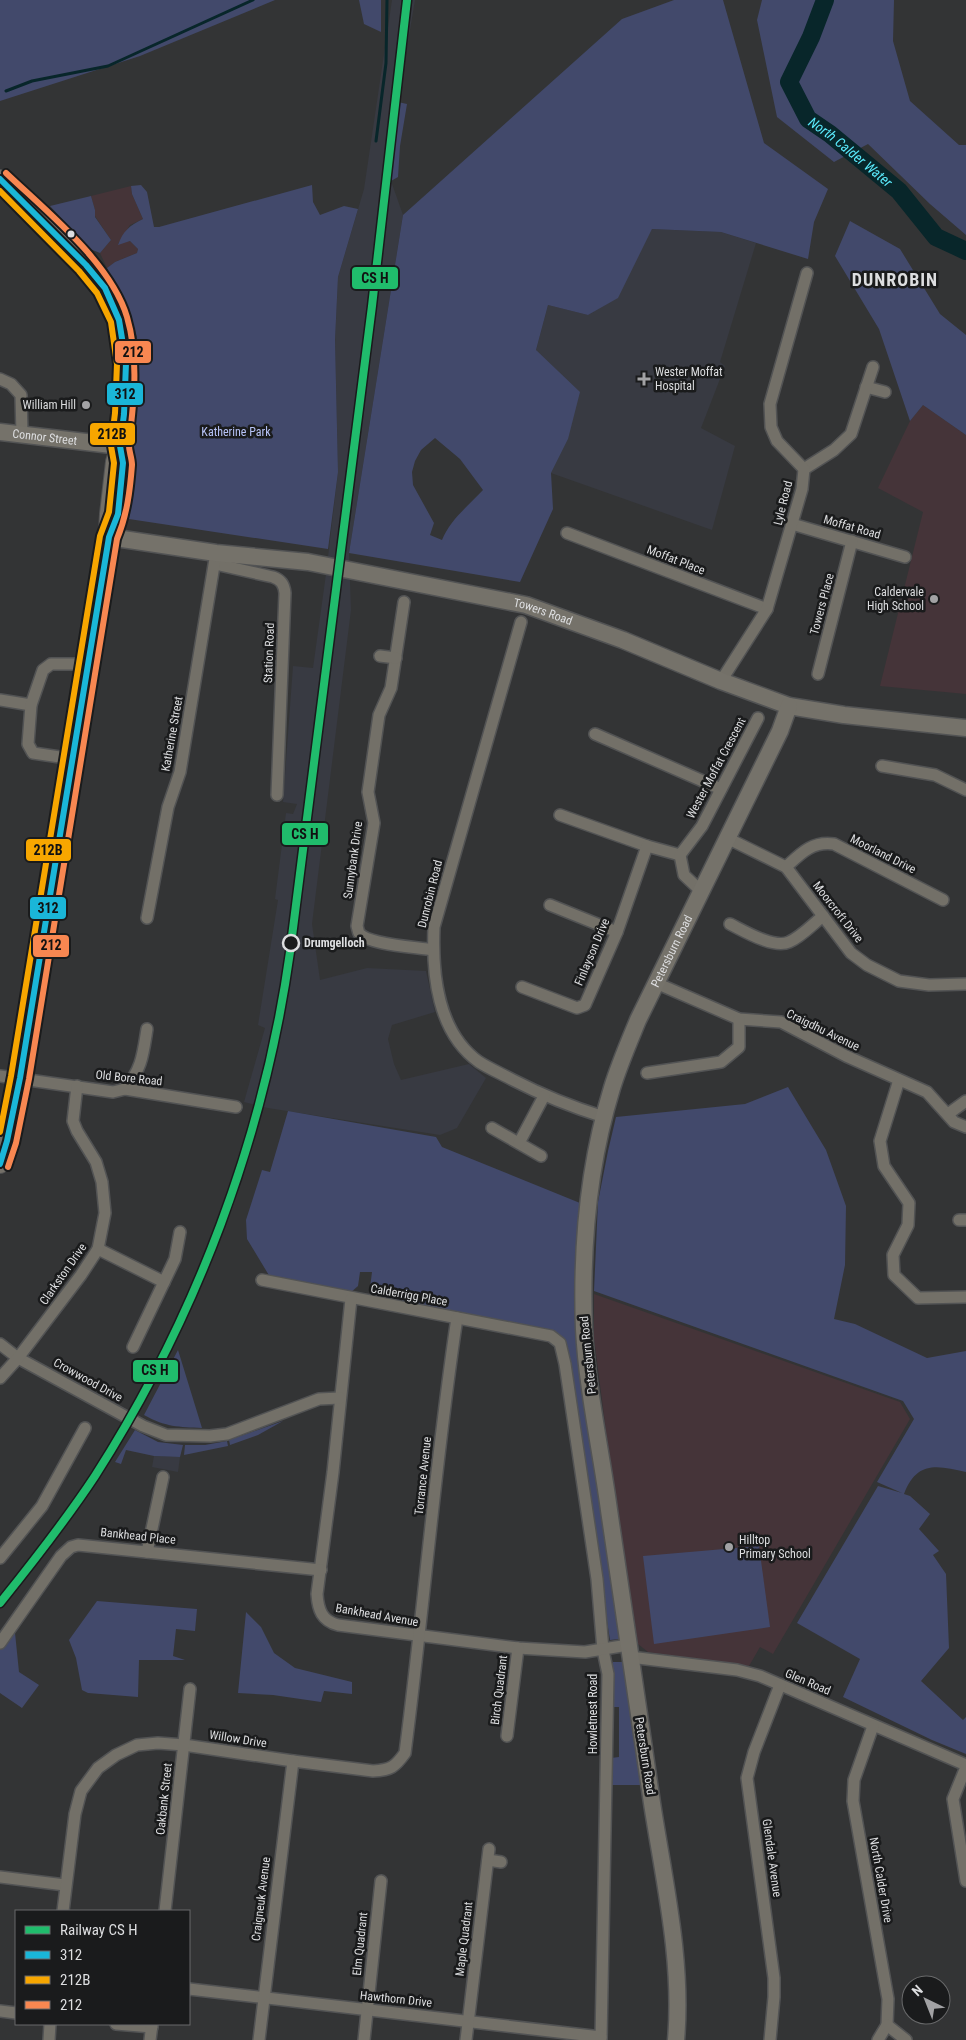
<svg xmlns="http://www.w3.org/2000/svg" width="966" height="2040" viewBox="0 0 966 2040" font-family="'Roboto Condensed',sans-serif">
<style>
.commercial{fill:#453438}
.built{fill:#383a42}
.education{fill:#453439}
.green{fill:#42496b;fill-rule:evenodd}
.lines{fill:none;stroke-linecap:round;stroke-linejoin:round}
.stream{stroke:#08262a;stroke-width:3}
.river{stroke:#08262a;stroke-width:18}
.street-casing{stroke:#525354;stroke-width:14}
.secondary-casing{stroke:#525354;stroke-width:19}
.primary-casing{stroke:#525354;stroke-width:20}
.street{stroke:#737068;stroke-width:11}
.secondary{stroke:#75726a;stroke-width:16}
.primary{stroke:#747068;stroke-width:18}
.bus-1-casing{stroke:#1a1b1c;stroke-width:10}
.bus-2-casing{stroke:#1a1b1c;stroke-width:10}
.bus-3-casing{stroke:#1a1b1c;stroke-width:10}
.bus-1{stroke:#1ab6d8;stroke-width:6}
.bus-2{stroke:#f7a600;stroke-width:6}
.bus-3{stroke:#f88751;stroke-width:6}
.rail-1-casing{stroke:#1a1b1c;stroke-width:11}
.rail-1{stroke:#20bc6c;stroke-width:8}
.bus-dot{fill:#dddee0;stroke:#1a1b1c;stroke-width:2}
.poi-dot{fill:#a2a2a4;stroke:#1a1b1c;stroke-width:2}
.stop-dot{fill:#1a1b1c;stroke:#dddee0;stroke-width:2.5}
.labels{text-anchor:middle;stroke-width:5;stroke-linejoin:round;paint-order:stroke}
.poi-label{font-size:12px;fill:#dddee0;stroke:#1a1b1c;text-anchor:start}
.park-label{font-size:12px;fill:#b7c3f7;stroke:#1a1b1c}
.street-label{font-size:12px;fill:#dddee0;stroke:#1a1b1c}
.stop-label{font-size:12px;font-weight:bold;fill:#dddee0;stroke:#1a1b1c;text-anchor:start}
.water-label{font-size:14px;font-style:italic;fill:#5aeafc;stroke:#1a1b1c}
.district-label{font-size:18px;font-weight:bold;letter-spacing:1px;fill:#dddee0;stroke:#1a1b1c}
.line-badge{stroke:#1a1b1c;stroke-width:2}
.pale-badge-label{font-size:14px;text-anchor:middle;font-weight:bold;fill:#111}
</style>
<rect width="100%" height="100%" fill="#333435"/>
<path class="commercial" d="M131,186L132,194L143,219L130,225L118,244L130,241L138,249L137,253L115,262L107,268L100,253L111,240L95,216V210L91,196Z"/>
<g class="built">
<path d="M392,0H415L398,102L391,181L403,215L349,553L351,610L312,924L320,980L367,968L426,971L435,1012L392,1025L388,1039L394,1064L401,1080L469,1064L486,1078L457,1128L440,1135L268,1108L244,1102L265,1028L258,1025L278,900L275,899L286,813L293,814L297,804L283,802L293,666L313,668L326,574L338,472L335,340L338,277L364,189Z"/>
<path d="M652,229L721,232L756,243L720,362L725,366L701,428L735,446L712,530L551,473L568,439L536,350L548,305L588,315L617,298Z"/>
<path d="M154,1456L180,1457L178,1472L152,1467Z"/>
</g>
<g class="education">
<path d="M923,405L966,435V694L880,686L923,512L878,488L910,421Z"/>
<path d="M594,1294L900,1402L910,1419L773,1654L760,1647L749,1666L648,1652L638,1644L611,1470L594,1338Z"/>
</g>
<g class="green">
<path d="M0,0H275L140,56L0,101Z"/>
<path d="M359,0H381V32L364,24Z"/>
<path d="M674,0H723L764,143L828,189L814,222L808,259L721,232L652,229L618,298L588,315L548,305L536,350L580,392L568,439L551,473L553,509L520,582L349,553L403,215L622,19ZM435,438L460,459L483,490C468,506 450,520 442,540L430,535L434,523L413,485L412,472L415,461L421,450Z"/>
<path d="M762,0H894L893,41L910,101L959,145H966V235L930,204L868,144L834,162L777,117L757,20Z"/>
<path d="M398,102L407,104L400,146L398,177L391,181Z"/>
<path d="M141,185L147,192L154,227H159L312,185L313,202L320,215L344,206L358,209L338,277L335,340L338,472L328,549L129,519L134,427L137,337L129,310L117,297L107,268L115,262L137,253L138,249L130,241L118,245C123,231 129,226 143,219L132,194L131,186Z"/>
<path d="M91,196L95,210V217L111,240L100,253L90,249L50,206Z"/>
<path d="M850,221L900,249L940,314L966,335V435L923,405L910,421L879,329L835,256Z"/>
<path d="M788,1087L826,1150L846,1206L845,1265L834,1319L855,1324L927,1358L966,1351V1472C938,1466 917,1460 904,1494L910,1496L930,1514L919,1529L939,1551L933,1555L946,1574L949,1648L921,1681L963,1720L966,1717V1754L932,1740L843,1697L860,1659L797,1623L878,1486L902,1493L877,1482L914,1419L903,1401L594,1291L598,1202L608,1151L616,1117L745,1104Z"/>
<path d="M288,1111L436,1137L442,1147L580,1203L575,1280L577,1339L619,1639L610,1640L563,1340L376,1298L370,1288L372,1272H360L358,1286L350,1293L270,1277L247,1239L246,1220L262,1170L270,1172Z"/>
<path d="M178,1350L202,1428C179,1427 165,1427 144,1415Z"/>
<path d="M283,1421L258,1435L230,1445L229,1440Z"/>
<path d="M135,1430L158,1442L183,1445L180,1457L154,1456L126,1450L121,1464L115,1462Z"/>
<path d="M227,1441L228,1446L184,1455L185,1445H205Z"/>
<path d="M759,1546L770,1627L654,1644L643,1556Z"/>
<path d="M97,1601L197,1609L195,1631L176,1629L173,1656L185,1660H139L138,1697L88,1693L82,1690L76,1658L69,1640Z"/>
<path d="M246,1612L261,1627L274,1653L295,1668L352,1682V1694L324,1691L321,1702L273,1695L238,1693Z"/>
<path d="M14,1623L19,1672L39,1685L22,1708L0,1693V1643Z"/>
<path d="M613,1662H623L642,1785H611V1758L619,1757V1707H612Z"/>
</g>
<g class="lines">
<g class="stream">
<path d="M6,91L32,81L108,66L253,0"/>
<path d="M376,141L386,63L387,0"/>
</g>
<path class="river" id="s1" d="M825,0L811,37L789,82L808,119L830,134L899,191L936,237L966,251"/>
<defs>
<g id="street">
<path d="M0,379L11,384L21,395L22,435"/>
<path d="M866,387L885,392"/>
<path d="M804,469L834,450L851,434L873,367"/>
<path d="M792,524L905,557"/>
<path d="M567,533L767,609"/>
<path d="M215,564L273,577C281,580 284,584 285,593L277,795"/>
<path d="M404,602L391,688L379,715L368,792L374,823L357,926C358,929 358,931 359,933C368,945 418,947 433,950"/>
<path d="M521,622L434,927C432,974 437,1032 479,1062C490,1069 502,1074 513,1080C542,1095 572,1107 604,1117"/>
<path d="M380,656L396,658"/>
<path d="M818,674L852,541"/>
<path d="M721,681L767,609L802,489L804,469L777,441L771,427L770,404L807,273"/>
<path d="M0,700L31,705"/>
<path d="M595,734L721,789"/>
<path d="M73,759L33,753L28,744L31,705L43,670L51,664H89"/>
<path d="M882,766L935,775L966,790"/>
<path d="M560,815L647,846L680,855L702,826L758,718"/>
<path d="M727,838L786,867L851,953L867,965L899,981L929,985L966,984"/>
<path d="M680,855L684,875L702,892"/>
<path d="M786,867C801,853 812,841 834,844L943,900"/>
<path d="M550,905L617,932"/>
<path d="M147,918L168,807L180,772L216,553"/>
<path d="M730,924C744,931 774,949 789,942C801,937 813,924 823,916"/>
<path d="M656,983L739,1019L781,1022L846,1056L927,1092L954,1122L966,1127"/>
<path d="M522,987L577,1008L585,1005L617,932L647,846"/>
<path d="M647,1073L721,1062L739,1047V1019"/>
<path d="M0,1076L113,1092L125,1089L236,1107"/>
<path d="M899,1080L880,1141L884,1166L909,1203L908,1225L893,1255L894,1275L918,1298L966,1297"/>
<path d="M125,1089C142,1069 143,1054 147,1029"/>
<path d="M948,1114L966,1101"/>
<path d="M492,1128L541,1156"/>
<path d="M519,1143L544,1096"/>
<path d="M959,1220H966"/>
<path d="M98,1249L164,1282"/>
<path d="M262,1280L551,1336L560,1343L565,1364L597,1579L603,1650L608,1674L601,2040"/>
<path d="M351,1299L333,1472L317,1594C318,1610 322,1621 338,1625L518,1648L585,1652L628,1645"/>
<path d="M0,1344L18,1358L143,1426L166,1435L210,1436L227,1434L319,1399L340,1398"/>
<path d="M133,1347L175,1259L180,1232"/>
<path d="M0,1378L18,1358L81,1275L98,1249L105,1213L102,1182L96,1162L77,1131L73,1121L77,1086"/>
<path d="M147,1552L163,1477"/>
<path d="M0,1558L42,1506L85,1428"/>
<path d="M0,1643L61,1556L71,1547L78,1545L321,1570"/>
<path d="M630,1657L737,1670L760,1676L966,1765"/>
<path d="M873,1726L854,1780L853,1801L888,1999L887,2025L878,2040"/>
<path d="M507,1736L518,1648"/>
<path d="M966,1767L953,1799L966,1881"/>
<path d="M488,1860L501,1862"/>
<path d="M0,1877L65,1885"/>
<path d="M63,1911L75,1814L81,1791L98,1768L116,1755L137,1745L158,1743L184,1745L293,1761L373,1771C391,1770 395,1767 405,1753C424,1608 435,1462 457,1318"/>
<path d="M165,1911L190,1689"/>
<path d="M189,1989L601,2037"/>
<path d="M0,2011L16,2013"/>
<path d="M116,2024L152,2027"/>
<path d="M887,2025L906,2040"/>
<path d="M49,2040L50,2024"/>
<path d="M150,2040L152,2024"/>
<path d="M259,2040L293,1761"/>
<path d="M364,2040L381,1881"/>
<path d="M466,2040L489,1849"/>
<path d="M770,2040L774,1997V1978L747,1778L754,1752L780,1685"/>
</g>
<g id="secondary">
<path id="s2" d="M0,432L120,446"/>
<path id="s3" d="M109,537L216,553L308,562L526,605L623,640L721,681L789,706L844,715L966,728"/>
<path id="s4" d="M676,2040C683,1961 664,1881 652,1803C637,1705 623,1607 609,1510C601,1450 587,1389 584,1329C581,1248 588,1166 612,1088C619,1065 629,1042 638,1020L780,731L789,706"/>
</g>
<path id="primary" d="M0,179L69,246L86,265L105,288L119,320L126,363L124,414L120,446L115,462L109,514L107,550L20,1078L7,1141L0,1164"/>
</defs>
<use href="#street" class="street-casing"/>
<use href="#secondary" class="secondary-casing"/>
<use href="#primary" class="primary-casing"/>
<use href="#street" class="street"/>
<use href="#secondary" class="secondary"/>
<use href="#primary" class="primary"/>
<defs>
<path id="bus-1" d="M0,179L86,265L105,288L119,320L126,363L124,414L120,446L123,463L118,514L109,537L20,1078L7,1141L0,1164"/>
<path id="bus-2" d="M0,191L79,271L97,293L111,322L117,364L115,413L111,446L114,463L109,512L100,536L11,1076L0,1132"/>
<path id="bus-3" d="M6,173C47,212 111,263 127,317C139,358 134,402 129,442C128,450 132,457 132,465C130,491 127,515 117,539L29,1079L16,1143L8,1167"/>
</defs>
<use href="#bus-1" class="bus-1-casing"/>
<use href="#bus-2" class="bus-2-casing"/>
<use href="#bus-3" class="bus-3-casing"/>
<use href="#bus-1" class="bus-1"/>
<use href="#bus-2" class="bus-2"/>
<use href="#bus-3" class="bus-3"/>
<defs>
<path id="rail-1" d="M0,1603C33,1562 66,1520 95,1476C196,1318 264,1138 290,952L372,306L407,0"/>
</defs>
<use href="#rail-1" class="rail-1-casing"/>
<use href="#rail-1" class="rail-1"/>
</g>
<circle class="bus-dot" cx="71" cy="234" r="4.5"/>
<g class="poi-dot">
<path d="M641.5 371.5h5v5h5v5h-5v5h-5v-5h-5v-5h5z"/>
<circle cx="86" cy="405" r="5"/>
<circle cx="934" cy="599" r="5"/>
<circle cx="729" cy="1547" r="5"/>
</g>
<circle class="stop-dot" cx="291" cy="943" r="8"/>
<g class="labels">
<g class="poi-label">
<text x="655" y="376">Wester Moffat<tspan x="655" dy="14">Hospital</tspan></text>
<text x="76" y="409" text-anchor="end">William Hill</text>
<text x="924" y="596" text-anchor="end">Caldervale<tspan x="924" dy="14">High School</tspan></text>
<text x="739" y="1544">Hilltop<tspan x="739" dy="14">Primary School</tspan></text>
</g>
<g class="park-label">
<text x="236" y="436">Katherine Park</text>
</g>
<g class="street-label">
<text dy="4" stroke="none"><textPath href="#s2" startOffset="45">Connor Street</textPath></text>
<text transform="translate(783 503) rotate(-76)" y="4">Lyle Road</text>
<text transform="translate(852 527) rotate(16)" y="4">Moffat Road</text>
<text transform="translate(676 560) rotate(21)" y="4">Moffat Place</text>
<text transform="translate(822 604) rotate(-75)" y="4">Towers Place</text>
<text dy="4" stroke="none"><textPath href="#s3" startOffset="441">Towers Road</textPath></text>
<text transform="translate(269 653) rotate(-88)" y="4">Station Road</text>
<text transform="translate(172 734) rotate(-80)" y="4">Katherine Street</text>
<text transform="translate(716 768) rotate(-62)" y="4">Wester Moffat Crescent</text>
<text transform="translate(883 854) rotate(27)" y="4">Moorland Drive</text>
<text transform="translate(353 860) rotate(-82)" y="4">Sunnybank Drive</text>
<text transform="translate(430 894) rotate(-76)" y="4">Dunrobin Road</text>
<text transform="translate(838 912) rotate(52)" y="4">Moorcroft Drive</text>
<text dy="4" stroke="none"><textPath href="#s4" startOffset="1111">Petersburn Road</textPath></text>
<text transform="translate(592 952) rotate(-67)" y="4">Finlayson Drive</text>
<text transform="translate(823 1030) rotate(26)" y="4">Craigdhu Avenue</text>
<text transform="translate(129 1078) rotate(6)" y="4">Old Bore Road</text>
<text transform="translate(63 1274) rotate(-55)" y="4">Clarkston Drive</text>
<text transform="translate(409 1295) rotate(10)" y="4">Calderrigg Place</text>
<text transform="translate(588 1355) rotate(-96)" y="4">Petersburn Road</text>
<text transform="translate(88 1380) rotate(29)" y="4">Crowwood Drive</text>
<text transform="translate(423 1476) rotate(-84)" y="4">Torrance Avenue</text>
<text transform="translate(138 1536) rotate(6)" y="4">Bankhead Place</text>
<text transform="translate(377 1615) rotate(10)" y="4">Bankhead Avenue</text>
<text transform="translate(808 1682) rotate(23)" y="4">Glen Road</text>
<text transform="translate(499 1690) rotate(-83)" y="4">Birch Quadrant</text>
<text transform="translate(593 1714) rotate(-90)" y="4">Howletnest Road</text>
<text transform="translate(238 1739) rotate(9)" y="4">Willow Drive</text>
<text transform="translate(645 1756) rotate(81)" y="4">Petersburn Road</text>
<text transform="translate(164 1799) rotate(-84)" y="4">Oakbank Street</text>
<text transform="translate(772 1858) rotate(82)" y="4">Glendale Avenue</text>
<text transform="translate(881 1880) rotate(80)" y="4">North Calder Drive</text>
<text transform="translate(261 1899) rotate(-83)" y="4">Craigneuk Avenue</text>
<text transform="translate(464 1939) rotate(-83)" y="4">Maple Quadrant</text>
<text transform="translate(360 1944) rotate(-84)" y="4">Elm Quadrant</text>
<text transform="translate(396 1999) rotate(6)" y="4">Hawthorn Drive</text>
</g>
<g class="stop-label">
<text x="304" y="947">Drumgelloch</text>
</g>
<g class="water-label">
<text dy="5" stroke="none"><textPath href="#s1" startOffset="185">North Calder Water</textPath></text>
</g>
<g class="district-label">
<text x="895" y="286">DUNROBIN</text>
</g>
</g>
<g class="line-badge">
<rect x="351" y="266" width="48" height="24" rx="5" fill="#20bc6c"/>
<rect x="114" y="340" width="38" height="24" rx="5" fill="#f88751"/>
<rect x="106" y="382" width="38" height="24" rx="5" fill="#1ab6d8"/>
<rect x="89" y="422" width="47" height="24" rx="5" fill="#f7a600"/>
<rect x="281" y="822" width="48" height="24" rx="5" fill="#20bc6c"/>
<rect x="25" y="838" width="47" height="24" rx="5" fill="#f7a600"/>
<rect x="29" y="896" width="38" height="24" rx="5" fill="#1ab6d8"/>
<rect x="32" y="934" width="38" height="24" rx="5" fill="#f88751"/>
<rect x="132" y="1359" width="47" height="24" rx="5" fill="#20bc6c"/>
</g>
<g class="pale-badge-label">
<text x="375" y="283">CS H</text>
<text x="133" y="357">212</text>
<text x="125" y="399">312</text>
<text x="112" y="439">212B</text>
<text x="305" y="839">CS H</text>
<text x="48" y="855">212B</text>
<text x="48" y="913">312</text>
<text x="51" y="950">212</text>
<text x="155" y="1375">CS H</text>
</g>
<rect x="15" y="1910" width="175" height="115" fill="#1a1b1c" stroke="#68696a"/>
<rect x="25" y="1926" width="25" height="8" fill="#20bc6c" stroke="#68696a"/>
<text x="60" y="1935" font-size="15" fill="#dddee0">Railway CS H</text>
<rect x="25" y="1951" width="25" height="8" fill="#1ab6d8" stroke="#68696a"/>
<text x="60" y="1960" font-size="15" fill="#dddee0">312</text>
<rect x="25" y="1976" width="25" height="8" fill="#f7a600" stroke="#68696a"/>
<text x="60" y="1985" font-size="15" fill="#dddee0">212B</text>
<rect x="25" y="2001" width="25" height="8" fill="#f88751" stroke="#68696a"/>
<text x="60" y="2010" font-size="15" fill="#dddee0">212</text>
<g transform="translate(926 2000) rotate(317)"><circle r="24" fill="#1a1b1c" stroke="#68696a"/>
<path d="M0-4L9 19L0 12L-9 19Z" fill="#a2a2a4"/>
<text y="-8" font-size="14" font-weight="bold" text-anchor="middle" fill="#dddee0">N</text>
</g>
</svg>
